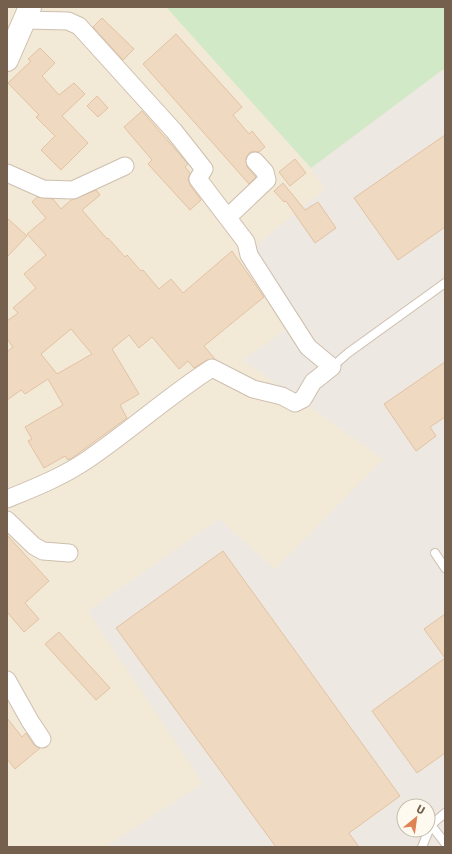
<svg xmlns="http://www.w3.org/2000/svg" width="452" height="854" viewBox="0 0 452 854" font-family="Jost,sans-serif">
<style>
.residential{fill:#f3e9d7;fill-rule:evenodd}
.industrial{fill:#ede8e1;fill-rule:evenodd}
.green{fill:#d1e9c7}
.building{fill:#f0d9c1;stroke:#e2c2a2;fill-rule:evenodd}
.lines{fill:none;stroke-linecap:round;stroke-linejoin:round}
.service-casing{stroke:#cebfaf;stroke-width:10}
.minor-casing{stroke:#cebfaf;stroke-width:19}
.secondary-casing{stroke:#d0c0ac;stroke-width:24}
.service{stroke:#fff;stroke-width:8}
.minor{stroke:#fff;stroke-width:17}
.secondary{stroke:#fff;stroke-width:22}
</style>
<rect width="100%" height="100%" fill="#fcf6e8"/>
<path class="residential" d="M7,7H166L311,167L445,68V847H7ZM404,806H428V830H404Z"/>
<path class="industrial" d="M445,68V847H105L203,783L88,611L219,519L275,569L383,459L243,360L288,328L244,255L325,189L311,168ZM404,806H428V830H404Z"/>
<path class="green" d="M166,7H445V68L311,168Z"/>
<g class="building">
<path d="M102,18L134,49L123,60L93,27Z"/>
<path d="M176,34L242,107L233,115L249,134L252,131L265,147L259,152L253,151L249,153L246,158L247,167L256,177L249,184L143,64Z"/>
<path d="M40,48L55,63L42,76L59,95L74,83L85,94L62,116L88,143L61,170L41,150L55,136L36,117L39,115L8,83L31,61L28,59Z"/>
<path d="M97,96L108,108L98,117L87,106Z"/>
<path d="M142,111L188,164L185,167L190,173L188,179L190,185L201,200L190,210L148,164L152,160L124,127Z"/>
<path d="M445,135V227L398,260L354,198Z"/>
<path d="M295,159L306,173L290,186L279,172Z"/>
<path d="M283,183L305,210L318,202L336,228L315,243L286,201L284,202L274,191Z"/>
<path d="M96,190L100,195L82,210L107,239L108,238L125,257L127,255L141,271L143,270L159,289L171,279L183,293L232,251L264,297L204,346L215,359L207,360L194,368L188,361L179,369L152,337L139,348L129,335L112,349L139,394L120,405L127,418L72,458L68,460L65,456L44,468L28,441L32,439L25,427L63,405L48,379L25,394L21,390L7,400V352L13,347L7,339V321L18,313L13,308L36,288L24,274L46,255L27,234L46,218L32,202L37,197L53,199L61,209L71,200ZM71,329L92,354L57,374L41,354Z"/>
<path d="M7,218L27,236L7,257Z"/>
<path d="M445,362V417L430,427L436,436L416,451L384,404Z"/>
<path d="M7,535L49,581L25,603L39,619L24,632L7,612Z"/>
<path d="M223,551L400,796L349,833L359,847H276L116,628Z"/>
<path d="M445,614V658L424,629Z"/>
<path d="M59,632L110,688L96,700L45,644Z"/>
<path d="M445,658V753L417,773L372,711Z"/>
<path d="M7,718L22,737L26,733L34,745L40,748L15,769L7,759Z"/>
</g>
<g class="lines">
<defs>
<g id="service">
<path d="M332,367L348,353L445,283"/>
<path d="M435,553L445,568"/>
<path d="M431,825L445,843"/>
<path d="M422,847L431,825L445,813"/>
</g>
<g id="minor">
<path d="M7,173L43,189L73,190L125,166"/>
<path d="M228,217L267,180L265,172L255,161"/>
<path d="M7,499C34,488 62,477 87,460C130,431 168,396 212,368L253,389L282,396L295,403L303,399L313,382L332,367L308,347L249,255L246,242L198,179L204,169L174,131L79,26L68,21L25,20"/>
<path d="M7,520L34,546L43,551L69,553"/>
<path d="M7,680L30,721L42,739"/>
</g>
<path id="secondary" d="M7,60L30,7"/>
</defs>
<use href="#service" class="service-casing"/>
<use href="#minor" class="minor-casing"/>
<use href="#secondary" class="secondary-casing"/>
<use href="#service" class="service"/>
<use href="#minor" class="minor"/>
<use href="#secondary" class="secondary"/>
</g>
<rect width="452" height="854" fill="none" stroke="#75604d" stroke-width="16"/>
<g transform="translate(416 818) rotate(29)"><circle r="19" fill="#fefaef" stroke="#c7bcae"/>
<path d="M0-3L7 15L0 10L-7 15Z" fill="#e08353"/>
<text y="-6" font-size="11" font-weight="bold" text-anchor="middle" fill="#75604d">U</text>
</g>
</svg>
